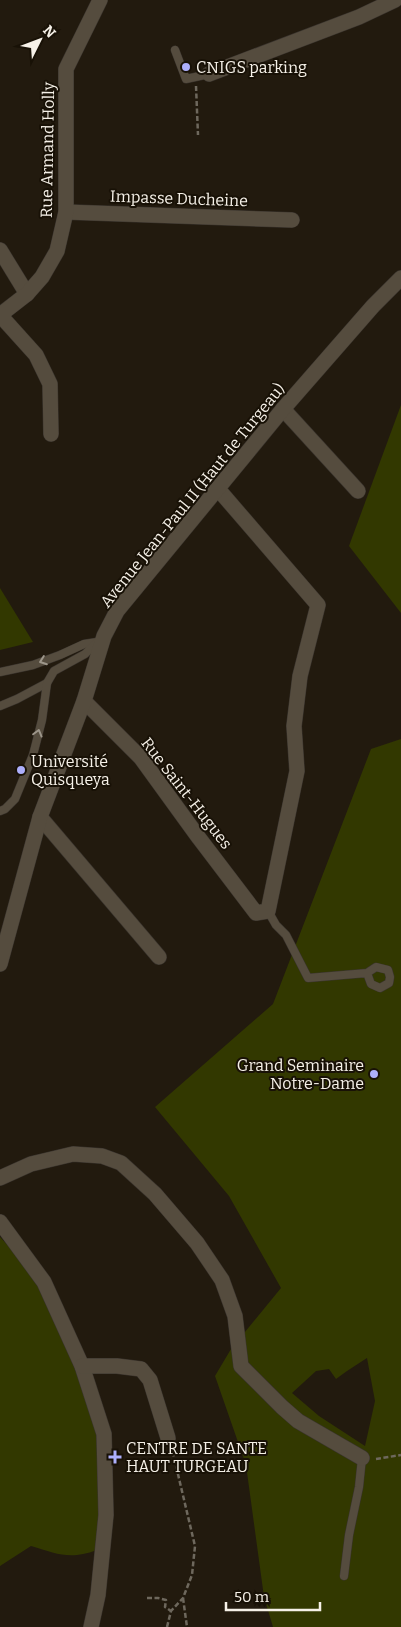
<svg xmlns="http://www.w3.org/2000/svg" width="401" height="1627" viewBox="0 0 401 1627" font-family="Bitter,serif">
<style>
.green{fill:#323800;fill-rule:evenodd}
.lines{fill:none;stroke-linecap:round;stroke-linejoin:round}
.service-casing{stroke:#3a342e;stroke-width:9}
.minor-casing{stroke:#3a342e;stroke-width:16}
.path{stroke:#6e685d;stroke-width:2.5;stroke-dasharray:5 2.5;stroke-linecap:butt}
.service{stroke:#554c3e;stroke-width:8}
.minor{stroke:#554c3e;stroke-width:15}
.oneway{stroke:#9d968a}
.poi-dot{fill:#adaffb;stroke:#181106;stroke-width:2}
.labels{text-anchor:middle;stroke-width:4;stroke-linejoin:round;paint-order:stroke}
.poi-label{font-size:16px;fill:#f6f1e8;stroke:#181106;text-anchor:start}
.street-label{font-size:16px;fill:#f6f1e8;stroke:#181106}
</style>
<rect width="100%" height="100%" fill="#221a0e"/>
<g class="green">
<path d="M401,405V613L349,546Z"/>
<path d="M0,588L33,642L0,650Z"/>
<path d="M401,739V1627H273L264,1597L246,1465L215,1376L231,1349L281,1288L229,1196L155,1107L273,1004L371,749ZM367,1358L375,1401L365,1446L319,1416L292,1393L316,1371L329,1369L336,1379L347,1371Z"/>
<path d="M0,1237L28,1267L87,1374L104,1451L97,1550C70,1560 57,1554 31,1546L0,1566Z"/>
</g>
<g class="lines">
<defs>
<g id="service">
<path d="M175,50L186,79L209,74"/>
<path d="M0,672L33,665L60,655L84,644L97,642"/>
<path d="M0,706L17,699L47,683"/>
<path d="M0,811L5,809L15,799L33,755L42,720L47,683L54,671L85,654L96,643"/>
<path d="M268,911L276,925L286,935L308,978L367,973L371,984L380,988L389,983L390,977L388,970L376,967L367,973"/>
<path d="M344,1576L349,1535L359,1487L362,1458"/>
</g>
<g id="minor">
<path d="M209,74L359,17L395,0"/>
<path d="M66,212L292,220"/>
<path d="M0,250L27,294"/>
<path d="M283,409L358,491"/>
<path d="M51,434L50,384L36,355L0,315L27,294L42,277L57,251L66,212V69L100,0"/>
<path d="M84,701L141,758L199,838L256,913L268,911L297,771L294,726L300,676L318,605L218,489"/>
<path d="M40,817L159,957"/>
<path d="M0,964L40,817L84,701L104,636L117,611L283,409L373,306L401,278"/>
<path d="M0,1178L31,1164L73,1154L102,1156L121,1163L155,1194L197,1243L222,1280L235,1316L241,1366L282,1407L298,1421L362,1458"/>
<path d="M0,1222L44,1282L82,1366L104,1434L106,1515L98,1595L91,1627"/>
<path d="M82,1366H117L141,1369L150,1380L168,1438"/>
</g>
</defs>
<use href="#service" class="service-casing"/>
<use href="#minor" class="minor-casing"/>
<g class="path">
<path d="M196,86L198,135"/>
<path d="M376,1459L401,1455"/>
<path d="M147,1598H158L166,1600L165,1607L171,1611"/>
<path d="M183,1598L187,1627"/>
<path d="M167,1627L171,1611L183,1598L192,1575L195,1546L172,1449"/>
</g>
<use href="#service" class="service"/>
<use href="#minor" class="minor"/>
</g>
<defs><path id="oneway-chevron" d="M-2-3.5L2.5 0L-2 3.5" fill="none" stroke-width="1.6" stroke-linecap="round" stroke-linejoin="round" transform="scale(1.25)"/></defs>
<g class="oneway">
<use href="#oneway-chevron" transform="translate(43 661) rotate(160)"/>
<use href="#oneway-chevron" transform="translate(38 733) rotate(-75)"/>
</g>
<g class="poi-dot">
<circle cx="186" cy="67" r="5"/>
<circle cx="21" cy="770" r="5"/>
<circle cx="374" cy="1074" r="5"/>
<path d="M112.5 1449.5h5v5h5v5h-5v5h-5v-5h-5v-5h5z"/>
</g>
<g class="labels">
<g class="poi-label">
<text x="196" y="73">CNIGS parking</text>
<text x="31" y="767">Université<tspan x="31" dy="18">Quisqueya</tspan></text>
<text x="364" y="1071" text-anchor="end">Grand Seminaire<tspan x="364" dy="18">Notre-Dame</tspan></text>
<text x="126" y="1454">CENTRE DE SANTE<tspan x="126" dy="18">HAUT TURGEAU</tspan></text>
</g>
<g class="street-label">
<text transform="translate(47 150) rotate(-89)" y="6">Rue Armand Holly</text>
<text transform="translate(179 198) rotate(2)" y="6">Impasse Ducheine</text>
<text transform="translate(192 495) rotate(-51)" y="6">Avenue Jean-Paul II (Haut de Turgeau)</text>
<text transform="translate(187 793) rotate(52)" y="6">Rue Saint-Hugues</text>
</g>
</g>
<g transform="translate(40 40) rotate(48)" stroke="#181106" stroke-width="4" paint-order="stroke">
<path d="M0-4L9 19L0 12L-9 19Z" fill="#f6f1e8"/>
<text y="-8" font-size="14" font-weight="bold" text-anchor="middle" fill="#f6f1e8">N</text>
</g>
<path d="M226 1602v8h94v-8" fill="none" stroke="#f6f1e8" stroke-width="2.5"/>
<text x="234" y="1602" font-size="15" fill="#f6f1e8" stroke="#181106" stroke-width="4" paint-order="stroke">50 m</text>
</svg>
